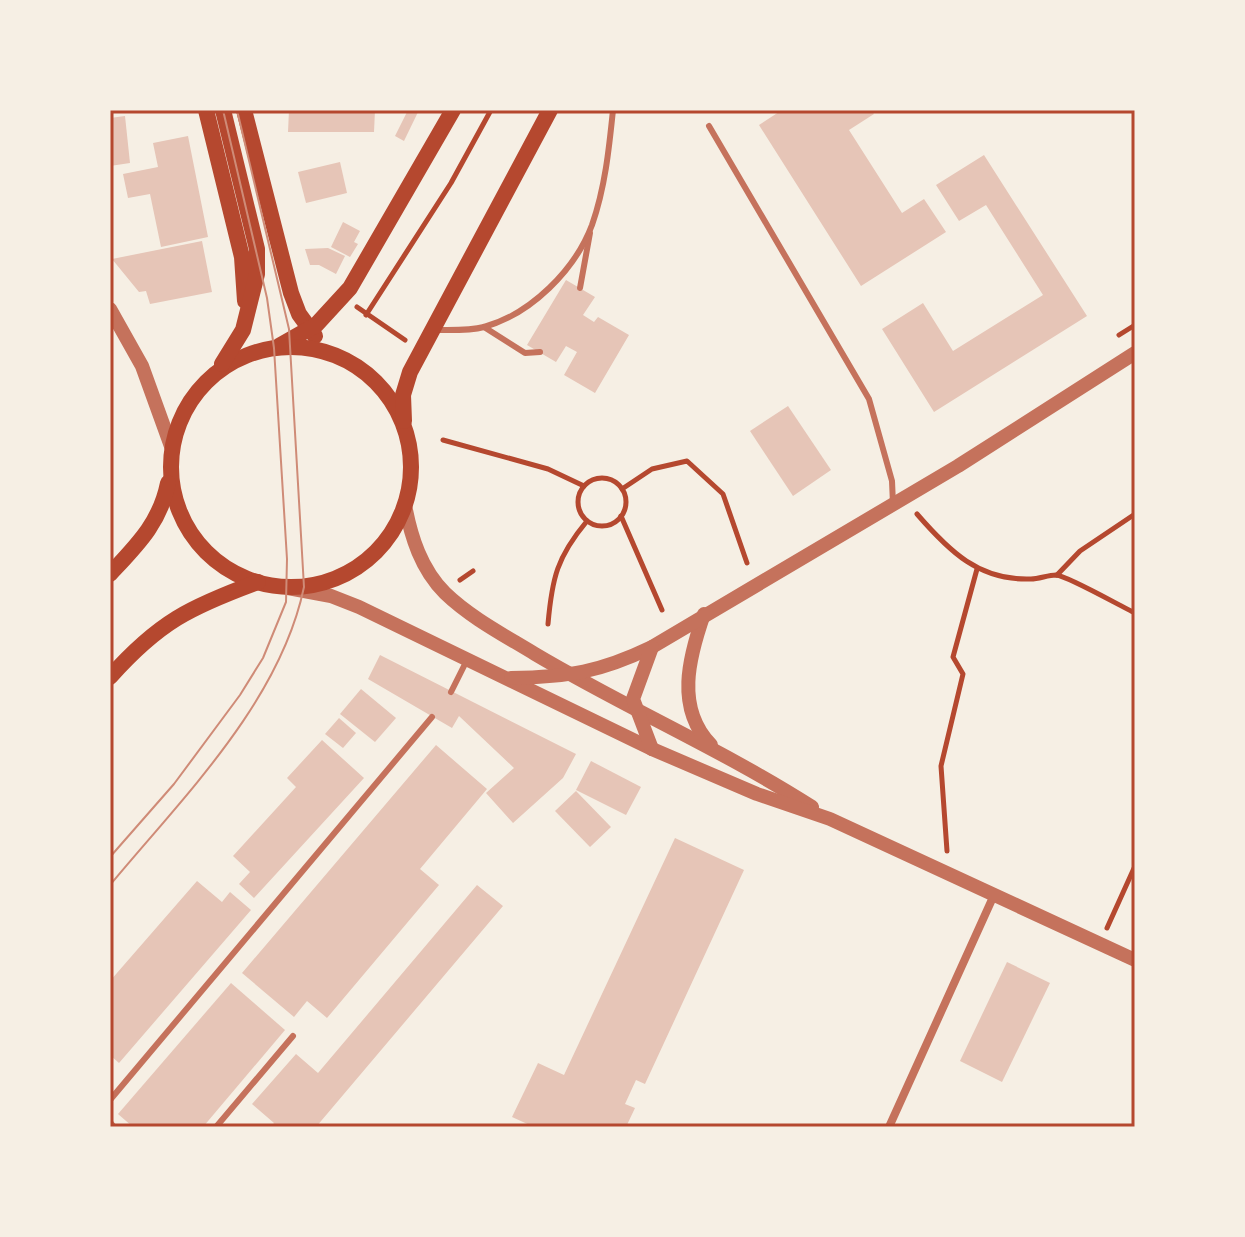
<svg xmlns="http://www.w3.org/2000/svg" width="1245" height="1237" viewBox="0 0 1245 1237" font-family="Spectral,serif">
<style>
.building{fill:#e6c5b7}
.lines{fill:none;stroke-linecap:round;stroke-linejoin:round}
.path{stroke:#b5482f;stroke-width:5}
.service{stroke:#c5725c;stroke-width:6}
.minor{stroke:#c5725c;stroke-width:8}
.tertiary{stroke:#c5725c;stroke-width:14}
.secondary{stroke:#b5482f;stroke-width:16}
.tram{stroke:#cf8b77;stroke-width:2}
.neatline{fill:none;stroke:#b5482f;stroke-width:3}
</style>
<rect width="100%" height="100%" fill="#f6efe4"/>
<g class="building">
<path d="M289,110H375L374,132H288Z"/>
<path d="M408,110H419L404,141L395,136Z"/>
<path d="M782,110H871L874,114L849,130L902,213L924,199L946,232L861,286L759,125Z"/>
<path d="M125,116L130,163L110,166V118Z"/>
<path d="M188,136L208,237L161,247L150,194L128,198L123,174L158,167L153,143Z"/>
<path d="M984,155L1087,316L934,412L882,329L923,303L953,351L1043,295L986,205L959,221L936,185Z"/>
<path d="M340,162L347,193L306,203L298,172Z"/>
<path d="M343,222L360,231L354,242L358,244L350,257L331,247Z"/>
<path d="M202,241L212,292L150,304L146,291L139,292L112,259Z"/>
<path d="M328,248L345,256L336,274L319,265H310L305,249Z"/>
<path d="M566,280L595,297L583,315L594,322L598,317L629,335L595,393L564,375L577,352L566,346L556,362L527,345Z"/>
<path d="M788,406L831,470L793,496L750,431Z"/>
<path d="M380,655L576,754L563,778L513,823L486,793L514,768L459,716L452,728L368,679Z"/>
<path d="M361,689L396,718L375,742L340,714Z"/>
<path d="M339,718L356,733L343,748L325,734Z"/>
<path d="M322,740L364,778L254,898L239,884L250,872L233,856L296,787L287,778Z"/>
<path d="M436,745L487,789L420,869L439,885L327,1018L307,1001L294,1017L242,973Z"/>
<path d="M591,761L641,787L626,815L576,790Z"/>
<path d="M576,791L611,827L590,847L555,811Z"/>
<path d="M675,838L744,870L645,1084L636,1080L625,1104L635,1108L626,1127H534L512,1117L538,1063L564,1075Z"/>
<path d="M197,881L222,902L230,892L251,910L119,1063L110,1055V981Z"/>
<path d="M477,885L503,906L316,1127H271L274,1123L252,1104L296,1054L318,1073Z"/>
<path d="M1007,962L1050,983L1002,1082L960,1061Z"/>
<path d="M231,983L285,1030L203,1127H133L118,1114Z"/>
</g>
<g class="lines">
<g class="path">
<path d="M357,307L405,340"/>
<path d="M366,315L451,183L491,110"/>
<path d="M1119,335L1135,325"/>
<path d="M443,440L548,469L584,486"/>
<circle cx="602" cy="502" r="24"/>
<path d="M622,489L652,469L687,461L723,494L747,563"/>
<path d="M917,514C949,551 979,581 1031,579C1039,579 1048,575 1056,575C1068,576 1120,606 1135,613"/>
<path d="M621,516L662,610"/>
<path d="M1057,575L1080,551L1135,514"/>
<path d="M460,580L473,571"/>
<path d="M548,624C552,578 557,557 587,521"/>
<path d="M947,851L941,766L963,674L953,657L977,569"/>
<path d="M1107,928L1135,866"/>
</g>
<g class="service">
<path d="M709,126L869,399L892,481L893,504"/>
<path d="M580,288L590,233"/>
<path d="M484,327L525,353L540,352"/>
<path d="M435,330C450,330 469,331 484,327C531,314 575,270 592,225C605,188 609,149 613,110"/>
<path d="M451,692L467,660"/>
<path d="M110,1100L432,717"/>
<path d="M110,1122L114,1127"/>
<path d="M216,1127L293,1036"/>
</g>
<path class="minor" d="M889,1127L994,895"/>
<g class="tertiary">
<path d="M110,309L142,366L172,449"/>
<path d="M405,505C411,537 421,569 445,593C471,618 504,635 535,654C626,708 723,750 812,807"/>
<path d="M288,588L331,596L359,607L652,749L757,794L830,819L1135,960"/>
<path d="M704,614C689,657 675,708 711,745"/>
<path d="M511,678C569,677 600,672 652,647L958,466L1135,353"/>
<path d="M652,749L633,699L652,647"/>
</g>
<g class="secondary">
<path d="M206,110L242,257L245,301"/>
<path d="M244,110L291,293L299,314L315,336"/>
<path d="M279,346L316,325L350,288L453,110"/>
<circle cx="291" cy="467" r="120"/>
<path d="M222,364L243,330L257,274V249L223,110"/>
<path d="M404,421L403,395L410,372L550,110"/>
<path d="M110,574C137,545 160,523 168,483"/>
<path d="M110,677C159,622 190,607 258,582"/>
</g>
<g class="tram">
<path d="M110,857L174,784L240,695L263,658L286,602L287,559L274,348L267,298L223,110"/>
<path d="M110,885C183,797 280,702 304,587L289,329L237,110"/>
</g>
</g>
<rect width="1245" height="1237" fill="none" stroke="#f6efe4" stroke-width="224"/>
<rect x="112" y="112" width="1021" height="1013" class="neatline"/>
</svg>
